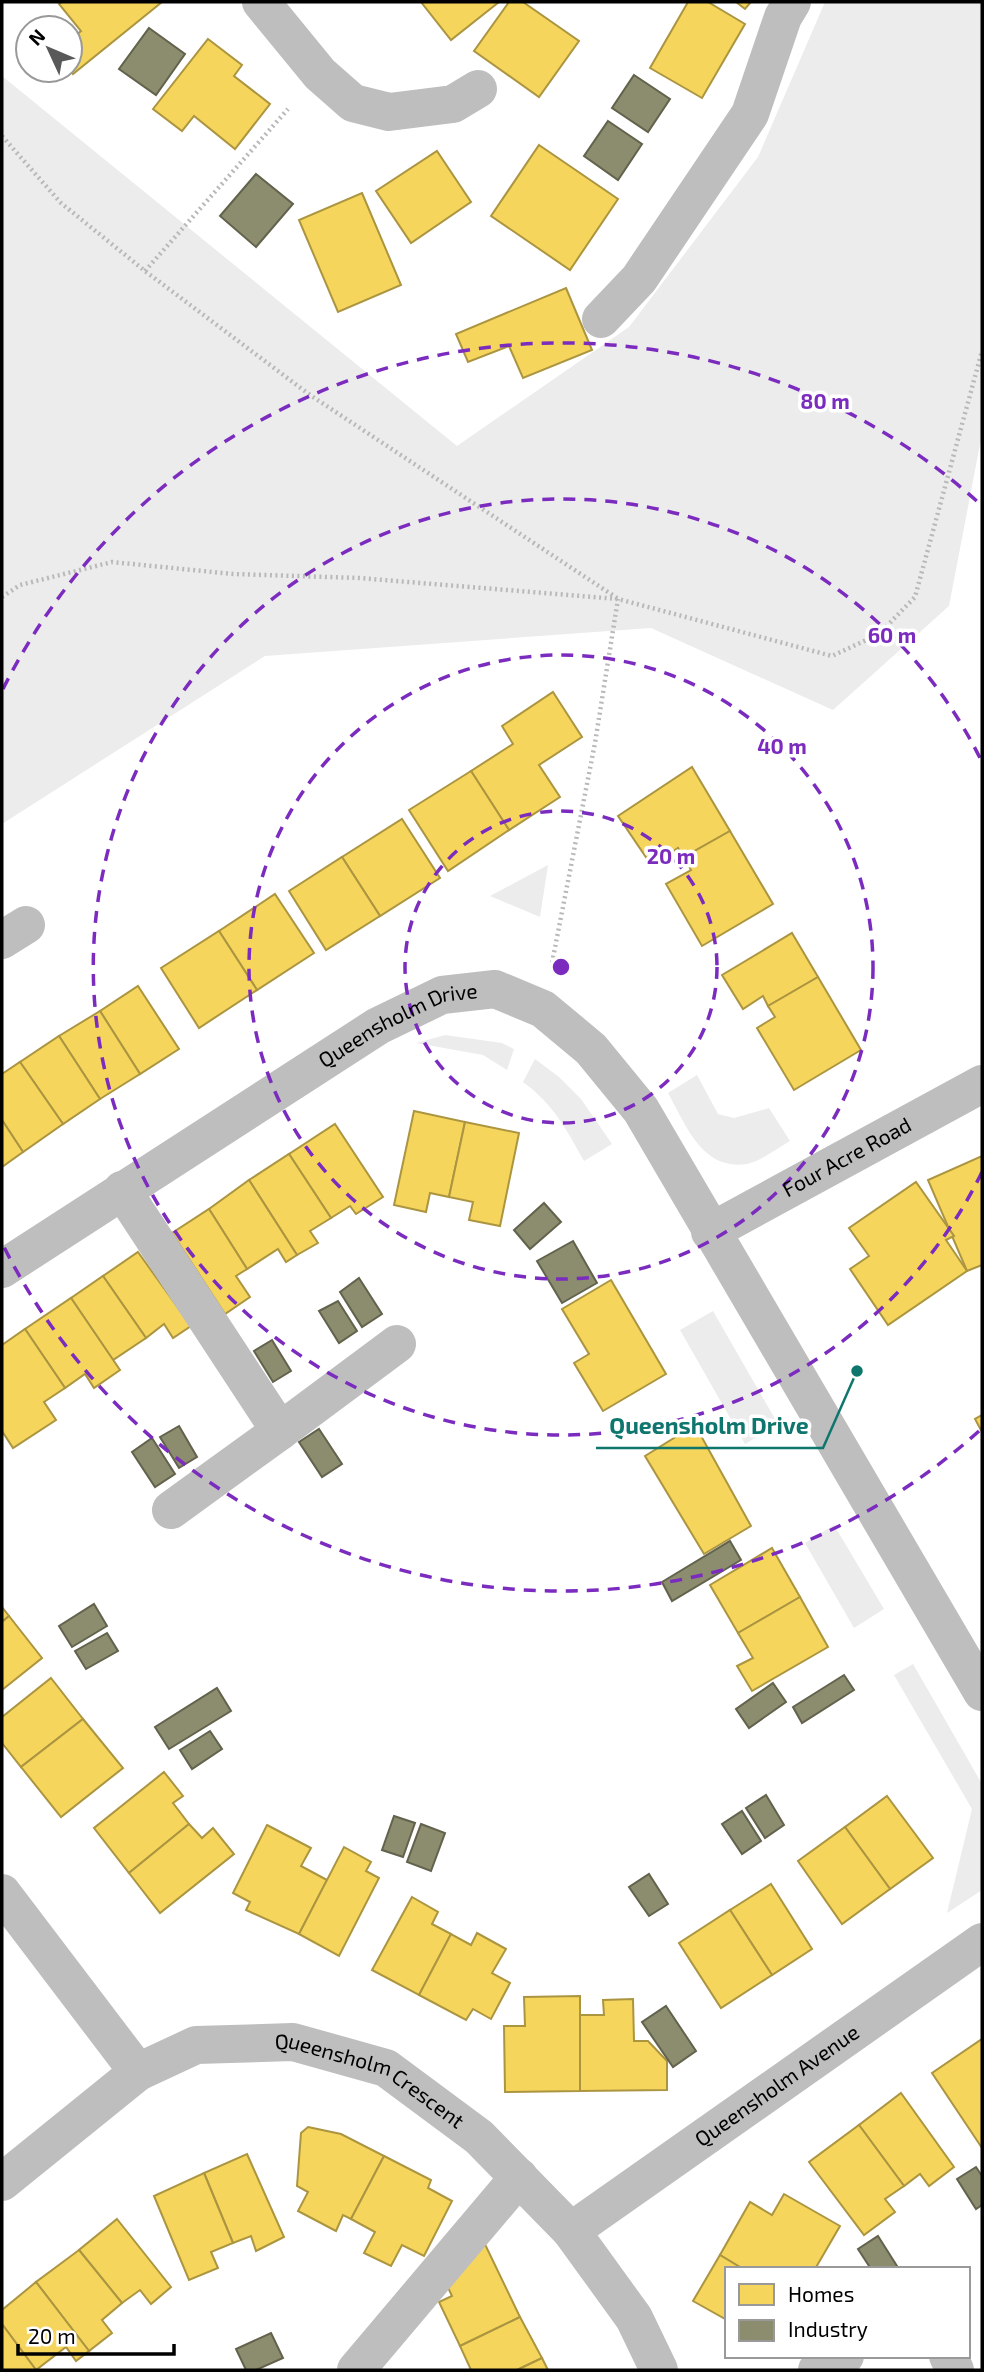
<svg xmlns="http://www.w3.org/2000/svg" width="984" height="2372" viewBox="0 0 984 2372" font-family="'Exo 2',sans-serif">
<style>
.green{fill:#ececec}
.homes{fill:#f6d55c;stroke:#ac9540;stroke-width:2}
.industry{fill:#8c8c6e;stroke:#62624d;stroke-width:2}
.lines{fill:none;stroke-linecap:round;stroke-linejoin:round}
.path{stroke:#b9b9b9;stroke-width:4.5;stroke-dasharray:2 3.5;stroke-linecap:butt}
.minor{stroke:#bebebe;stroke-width:38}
.ring{fill:none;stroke:#7b2cbf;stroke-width:3.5;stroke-dasharray:12 9}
.labels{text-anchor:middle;stroke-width:7;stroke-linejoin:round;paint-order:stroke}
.street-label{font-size:21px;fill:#000;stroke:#fff}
.centre{fill:#7b2cbf;stroke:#fff;stroke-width:3.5}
.ring-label{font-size:21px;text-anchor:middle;font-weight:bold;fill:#7b2cbf;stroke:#fff;stroke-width:7;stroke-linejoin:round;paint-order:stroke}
.leader{fill:none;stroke:#0f766e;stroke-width:2.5}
.callout-dot{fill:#0f766e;stroke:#fff;stroke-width:2.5}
.callout-label{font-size:23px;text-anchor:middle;font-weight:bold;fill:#0f766e;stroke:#fff;stroke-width:7;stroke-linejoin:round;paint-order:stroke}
</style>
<rect width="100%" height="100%" fill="#fff"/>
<g class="green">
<path d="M825,2H982V434L949,606L833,710L651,628L265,656L2,824V76L457,446L629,327L758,157Z"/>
<path d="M548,865L540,917L490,896Z"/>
<path d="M445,1035L502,1043L514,1049L507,1070L483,1055L416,1043Z"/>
<path d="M535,1059L559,1077L581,1099L612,1144L584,1161C565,1127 554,1105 523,1082Z"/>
<path d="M697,1075L718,1114L734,1118L769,1108L790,1141C778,1148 761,1161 747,1164C702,1171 686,1125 668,1093Z"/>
<path d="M713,1311L778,1424L745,1444L680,1330Z"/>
<path d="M834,1525L884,1609L854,1628L805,1543Z"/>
<path d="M913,1664L982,1784V1890L947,1913L972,1809L894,1675Z"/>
</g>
<g class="homes">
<path d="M62,2H162L73,74L70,70V40L81,31L59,4Z"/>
<path d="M421,2H499L451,40Z"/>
<path d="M509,2H523L579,41L539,97L474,51Z"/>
<path d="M688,2H708L745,24L702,98L650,68Z"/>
<path d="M736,2H751L745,9Z"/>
<path d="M208,39L242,65L234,76L270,104L235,149L194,116L182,131L153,109Z"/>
<path d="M539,145L618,199L570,270L491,216Z"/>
<path d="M437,151L471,202L411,243L376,191Z"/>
<path d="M362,193L401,285L338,312L299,220Z"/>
<path d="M566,288L592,350L523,378L509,346L468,362L456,334Z"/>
<path d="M553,692L582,737L539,765L560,797L509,830L471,771L513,744L502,726Z"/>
<path d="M692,767L730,831L684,857L678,848L652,866L618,816Z"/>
<path d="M471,771L509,830L448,871L409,810Z"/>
<path d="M402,819L440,878L380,916L342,857Z"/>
<path d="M730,831L773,904L702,946L666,884L691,870L684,857Z"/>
<path d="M342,857L380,916L326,950L289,891Z"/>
<path d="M275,894L314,953L257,990L219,931Z"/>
<path d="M219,931L257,990L199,1028L161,968Z"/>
<path d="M792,933L818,977L768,1006L763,996L743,1009L722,975Z"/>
<path d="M818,977L861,1050L794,1090L757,1028L775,1017L768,1006Z"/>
<path d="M138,986L179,1049L140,1074L100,1011Z"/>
<path d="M100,1011L140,1074L100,1099L59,1036Z"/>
<path d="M59,1036L100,1099L63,1124L20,1062Z"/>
<path d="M20,1062L63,1124L23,1152L2,1120V1074Z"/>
<path d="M414,1111L465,1122L449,1197L430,1193L426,1212L394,1205Z"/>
<path d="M2,1120L23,1152L2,1167Z"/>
<path d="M465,1122L519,1133L500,1226L469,1220L473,1202L449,1197Z"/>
<path d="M335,1124L383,1197L356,1214L350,1206L331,1218L289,1154Z"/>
<path d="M289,1154L331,1218L310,1231L318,1243L297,1255L249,1180Z"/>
<path d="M982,1156V1265L967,1271L928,1180Z"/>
<path d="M249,1180L297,1255L286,1262L278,1249L247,1269L209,1209Z"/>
<path d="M916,1182L954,1236L946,1240L967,1271L888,1325L850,1269L869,1256L849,1228Z"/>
<path d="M209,1209L247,1269L236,1276L250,1297L225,1314L172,1233Z"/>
<path d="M138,1252L191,1326L173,1338L164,1324L146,1338L103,1276Z"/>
<path d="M103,1276L146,1338L113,1360L71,1298Z"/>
<path d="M611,1280L666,1374L603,1411L574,1363L589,1354L562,1309Z"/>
<path d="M71,1298L120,1370L94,1388L85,1374L65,1388L25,1329Z"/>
<path d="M25,1329L65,1388L44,1402L56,1420L13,1448L2,1431V1345Z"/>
<path d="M982,1415V1432L975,1419Z"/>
<path d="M695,1425L751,1526L704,1554L645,1456Z"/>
<path d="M772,1548L800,1597L738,1633L710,1585Z"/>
<path d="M800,1597L828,1647L752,1691L737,1666L753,1658L738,1633Z"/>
<path d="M2,1607L9,1616L2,1622Z"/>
<path d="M9,1616L42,1658L2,1690V1622Z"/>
<path d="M51,1678L83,1719L21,1767L2,1743V1717Z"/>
<path d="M83,1719L123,1768L61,1817L21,1767Z"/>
<path d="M164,1772L183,1796L173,1803L189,1824L129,1873L94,1828Z"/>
<path d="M887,1796L933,1858L890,1889L845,1827Z"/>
<path d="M189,1824L202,1838L213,1828L234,1854L160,1913L129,1873Z"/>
<path d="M267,1825L311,1848L301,1866L327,1880L299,1934L246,1910L250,1902L233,1893Z"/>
<path d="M845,1827L890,1889L842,1924L798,1861Z"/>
<path d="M344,1847L371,1862L366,1871L379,1878L339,1956L299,1934Z"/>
<path d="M771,1884L812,1949L772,1975L730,1910Z"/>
<path d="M412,1897L438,1912L432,1924L451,1934L419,1995L372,1970Z"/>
<path d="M730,1910L772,1975L721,2008L679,1943Z"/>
<path d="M477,1933L506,1949L492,1973L510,1983L491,2019L473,2009L466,2020L419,1995L451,1934L471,1945Z"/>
<path d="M580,1996V2091L505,2092L504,2026H525L524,1997Z"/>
<path d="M633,1999L634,2041H648L667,2061V2090L580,2091V2015H604L603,2000Z"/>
<path d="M982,2039V2148L932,2073Z"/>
<path d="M901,2093L954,2167L929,2186L920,2174L904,2186L859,2125Z"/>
<path d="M859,2125L904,2186L885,2199L895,2212L864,2235L809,2162Z"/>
<path d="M308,2127L341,2134L384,2156L351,2219L343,2215L336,2231L298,2211L308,2192L297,2186L301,2133Z"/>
<path d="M247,2154L284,2237L256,2251L251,2236L233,2243L204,2173Z"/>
<path d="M384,2156L431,2180L428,2188L452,2201L424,2256L402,2245L391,2266L364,2253L375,2232L351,2219Z"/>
<path d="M204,2173L233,2243L211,2252L218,2268L189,2280L154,2196Z"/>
<path d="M784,2194L840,2226L815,2269H743L720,2255L750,2202L772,2215Z"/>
<path d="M117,2219L171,2287L151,2304L140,2290L122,2303L79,2250Z"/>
<path d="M481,2236L520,2317L460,2346L439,2302L452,2296L443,2277Z"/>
<path d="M79,2250L122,2303L102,2320L112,2333L89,2351L36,2282Z"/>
<path d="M720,2255L743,2269H727V2320L693,2301Z"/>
<path d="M36,2282L89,2351L76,2361L66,2347L36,2370L2,2324V2310Z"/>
<path d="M520,2317L542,2358L517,2370H471L460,2346Z"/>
<path d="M2,2324L36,2370H2Z"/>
<path d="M542,2358L548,2370H517Z"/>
</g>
<g class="industry">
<path d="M149,28L185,54L156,95L119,69Z"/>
<path d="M634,75L670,99L648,132L612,108Z"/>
<path d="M608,121L642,144L618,180L584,156Z"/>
<path d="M256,174L293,204L256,247L220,216Z"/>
<path d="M544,1203L561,1222L530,1249L514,1230Z"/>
<path d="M573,1241L597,1283L562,1303L537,1261Z"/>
<path d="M359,1278L382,1314L362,1327L340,1292Z"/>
<path d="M338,1301L357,1331L339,1343L319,1311Z"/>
<path d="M272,1340L291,1371L273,1382L254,1351Z"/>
<path d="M179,1426L197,1457L179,1468L160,1437Z"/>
<path d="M319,1429L342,1464L322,1477L299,1442Z"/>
<path d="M152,1438L175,1474L155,1487L132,1452Z"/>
<path d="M730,1541L741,1560L672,1601L662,1582Z"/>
<path d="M94,1604L107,1626L72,1647L59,1626Z"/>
<path d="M107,1633L118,1651L86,1669L75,1651Z"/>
<path d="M844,1675L854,1690L802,1723L793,1707Z"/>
<path d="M773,1683L786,1702L749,1728L736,1709Z"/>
<path d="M217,1688L231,1711L169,1749L155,1727Z"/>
<path d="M210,1731L222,1749L192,1769L180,1750Z"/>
<path d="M766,1795L784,1825L765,1838L746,1808Z"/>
<path d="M742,1811L761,1841L742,1854L722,1824Z"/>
<path d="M394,1816L415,1823L403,1857L382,1850Z"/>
<path d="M421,1824L445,1833L431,1871L407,1862Z"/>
<path d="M649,1874L668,1904L649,1916L629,1887Z"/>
<path d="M666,2006L696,2051L673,2067L642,2022Z"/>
<path d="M976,2167L982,2176V2205L976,2209L957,2179Z"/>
<path d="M878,2236L897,2266L893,2269H871L858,2249Z"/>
<path d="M271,2333L283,2358L256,2370H246L236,2349Z"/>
</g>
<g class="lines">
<g class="path">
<path d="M2,136L61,203L145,271L310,395L617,598"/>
<path d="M145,271L288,109"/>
<path d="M2,597L20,585L112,562L233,574L359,578L618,599L832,656L879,634L915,597L982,351"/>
<path d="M552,963L595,743L618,599"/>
</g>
<g class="minor">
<path d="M261,2L320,74L353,103L389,112L453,104L478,89"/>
<path d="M601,319L639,279L750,114L783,17L792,2"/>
<path d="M2,940L26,925"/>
<path d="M122,1190L280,1431L397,1344"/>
<path id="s1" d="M710,1232L982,1084"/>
<path id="s2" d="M2,1269L378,1026L442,995L495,989L543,1009L591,1049L641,1110L982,1692"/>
<path d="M171,1510L280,1431"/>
<path d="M2,1893L138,2072"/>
<path id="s3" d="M2,2182L138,2072L196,2045L293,2042L386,2068L479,2137L571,2231L634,2318L659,2370"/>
<path id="s4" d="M571,2231L982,1942"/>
<path d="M948,2356L955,2370"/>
<path d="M356,2370L519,2177"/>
<path d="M817,2370L845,2356"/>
</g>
</g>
<g class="ring">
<circle cx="561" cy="967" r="156"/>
<circle cx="561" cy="967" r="312"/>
<path d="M982 1172A468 468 0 1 1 982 762"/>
<path d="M979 1431A624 624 0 0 1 3 1245M3 689A624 624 0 0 1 979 503"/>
</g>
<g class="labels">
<g class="street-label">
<text dy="7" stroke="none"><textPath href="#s2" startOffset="467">Queensholm Drive</textPath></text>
<text dy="7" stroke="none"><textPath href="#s1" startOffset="156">Four Acre Road</textPath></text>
<text dy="7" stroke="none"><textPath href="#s3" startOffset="422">Queensholm Crescent</textPath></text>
<text dy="7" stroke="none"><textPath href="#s4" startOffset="252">Queensholm Avenue</textPath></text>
</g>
</g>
<circle cx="561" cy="967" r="10" class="centre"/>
<g class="ring-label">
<text x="825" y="409">80 m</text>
<text x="892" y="643">60 m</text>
<text x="782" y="754">40 m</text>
<text x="671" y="864">20 m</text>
</g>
<path class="leader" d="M857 1371L823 1448H596"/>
<circle class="callout-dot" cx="857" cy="1371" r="7"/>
<g class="callout-label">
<text x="709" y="1434">Queensholm Drive</text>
</g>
<rect width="984" height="2372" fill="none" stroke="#000000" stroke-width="7"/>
<rect x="725" y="2267" width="245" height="91" fill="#ffffff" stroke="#999999" stroke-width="2"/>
<rect x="739" y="2284" width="35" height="21" fill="#f6d55c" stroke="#999999" stroke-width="2"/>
<text x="788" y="2302" font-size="21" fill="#000000">Homes</text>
<rect x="739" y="2320" width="35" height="21" fill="#8c8c6e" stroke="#999999" stroke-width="2"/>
<text x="788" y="2337" font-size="21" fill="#000000">Industry</text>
<g transform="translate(49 49) rotate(314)"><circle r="33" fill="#ffffff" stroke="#999999" stroke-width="2"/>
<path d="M0-5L12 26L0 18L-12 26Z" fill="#595959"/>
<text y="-10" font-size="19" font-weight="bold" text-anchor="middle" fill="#000000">N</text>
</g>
<path d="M18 2344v10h156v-10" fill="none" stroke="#000000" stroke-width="3.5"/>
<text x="28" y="2344" font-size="21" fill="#000000" stroke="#ffffff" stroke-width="5" paint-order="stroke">20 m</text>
</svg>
